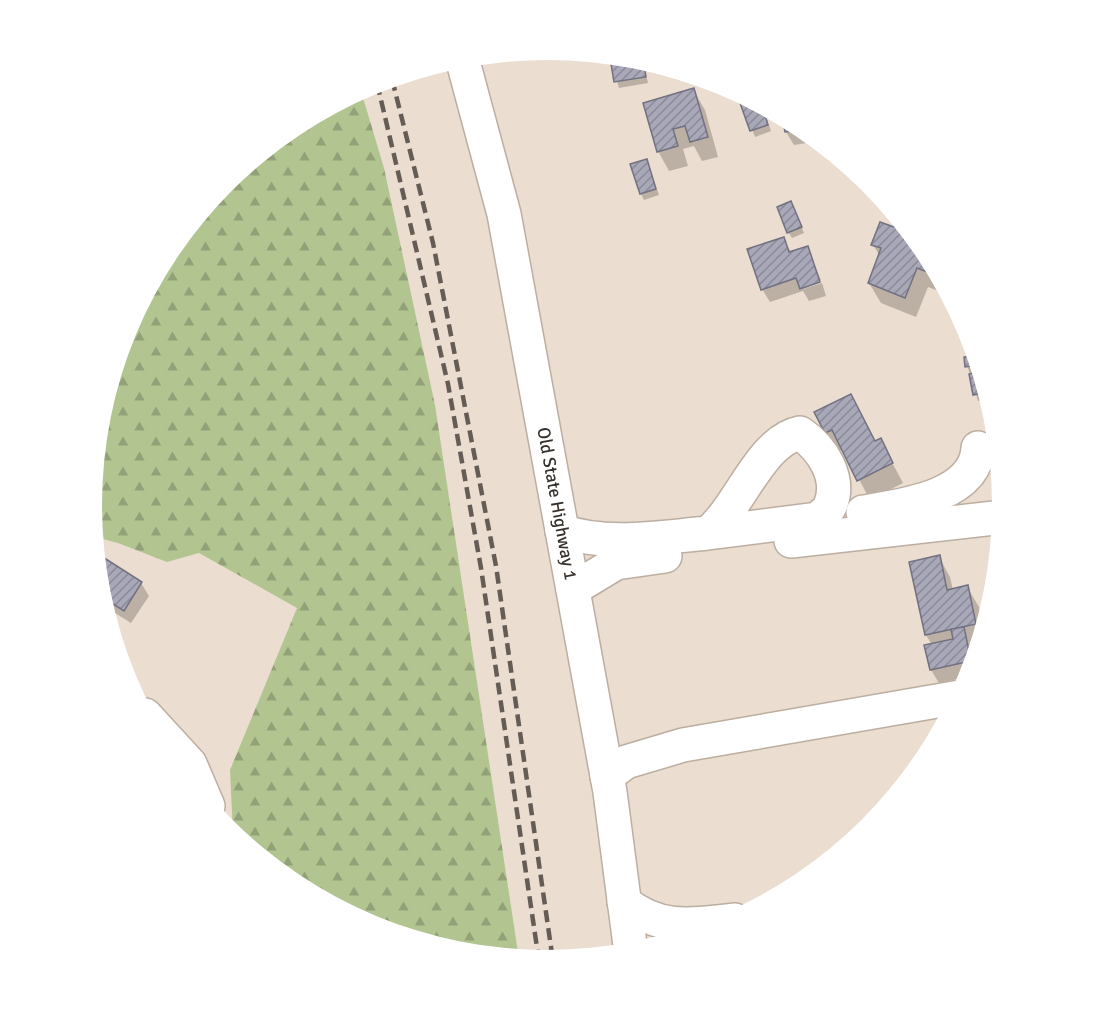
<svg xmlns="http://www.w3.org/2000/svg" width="1096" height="1011" viewBox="0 0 1096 1011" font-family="Signika,sans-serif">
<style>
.forest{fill:url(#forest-firs)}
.shadow{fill:#0003}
.building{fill:url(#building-hatch);stroke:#727181;stroke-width:1.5}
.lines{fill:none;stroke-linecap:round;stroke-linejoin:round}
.minor-casing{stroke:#bcaea1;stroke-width:36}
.major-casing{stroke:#bcaea1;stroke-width:36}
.minor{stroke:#fff;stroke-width:33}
.major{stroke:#fff;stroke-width:33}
.rail{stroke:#645c55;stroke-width:4.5;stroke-dasharray:12 6;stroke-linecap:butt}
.labels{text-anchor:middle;stroke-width:5;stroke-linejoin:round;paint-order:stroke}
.street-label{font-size:18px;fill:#37312c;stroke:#fff}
</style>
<defs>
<pattern id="forest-firs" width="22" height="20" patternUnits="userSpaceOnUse" patternTransform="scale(1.5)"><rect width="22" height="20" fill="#b2c591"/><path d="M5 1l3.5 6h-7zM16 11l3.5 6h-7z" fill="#92a177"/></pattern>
<pattern id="building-hatch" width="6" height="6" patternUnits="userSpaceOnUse" patternTransform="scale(1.5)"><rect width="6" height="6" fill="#a9a8b9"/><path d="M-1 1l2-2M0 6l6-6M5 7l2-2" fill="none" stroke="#8a8997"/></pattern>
</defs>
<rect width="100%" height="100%" fill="#ebddcf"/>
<path class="forest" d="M361,91L384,168L435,405L519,959L459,953L373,927L294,884L233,834L230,770L297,608L199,553L167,562L118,543L95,537L92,505L101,416L127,331L169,252L226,183L295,126Z"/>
<g class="shadow">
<path d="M612,56L648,61L643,62L648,83L619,88L612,66L617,65Z"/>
<path d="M693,90L705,110L718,157L702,161L694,146L683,149L688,166L669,171L658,151Z"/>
<path d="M753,101L762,105L771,131L755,137L742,104Z"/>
<path d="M783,117L802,127L819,141L794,145L786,132Z"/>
<path d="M647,161L659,195L644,200L641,194Z"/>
<path d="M794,209L804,233L792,238L788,232Z"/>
<path d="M899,218L927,252L946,288L944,293L928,287L916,317L881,303L869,283L880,256L873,245L895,229Z"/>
<path d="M783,239L791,252L807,248L821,280L800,287V290L822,283L826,296L809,301L803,291L770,302L762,289Z"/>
<path d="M977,356L990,399L978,401L965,358Z"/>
<path d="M851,395L876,443L880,440L903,483L870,500L843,449L837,452L826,432Z"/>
<path d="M99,556L141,583L149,596L131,623L104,606L101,594Z"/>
<path d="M939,557L950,577L953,590L967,587L979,607L984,632L980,645L972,647L975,662L971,676L939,683L931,670L932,645L926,635Z"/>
</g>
<g class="building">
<path d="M640,59L643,60L646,77L614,82L611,64Z"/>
<path d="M694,88L708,137L690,142L685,126L673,129L678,146L657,152L643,103Z"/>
<path d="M751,100L762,105L768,125L750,131L740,103Z"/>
<path d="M782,116L802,127L805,129L785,132Z"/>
<path d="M647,159L656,189L640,194L630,164Z"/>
<path d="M791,201L802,227L787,233L777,207Z"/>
<path d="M898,217L927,252L936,268L933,274L917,268L905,298L868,283L881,248L871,245L880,222L894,227Z"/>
<path d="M784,237L789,252L808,246L820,282L800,289L796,278L761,290L747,249Z"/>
<path d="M976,355L980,365L965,367L964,357Z"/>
<path d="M982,371L988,392L973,395L969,374Z"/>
<path d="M851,394L875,441L881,438L893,463L857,481L832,430L825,433L814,412Z"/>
<path d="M98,554L142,582L124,611L102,597Z"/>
<path d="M940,555L947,590L968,585L976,624L925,635L909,562Z"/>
<path d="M964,627L971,661L930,670L924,645L953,639L951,629Z"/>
</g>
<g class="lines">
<defs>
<g id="minor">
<path d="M863,512C900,506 976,497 978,448"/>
<path d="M562,531C608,547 660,537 708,533C740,507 760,441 800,433C822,448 842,478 830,506C828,511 821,516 817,519L708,533"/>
<path d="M791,541L1003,517"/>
<path d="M573,589L616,563L665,556"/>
<path d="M145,715L190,764L208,806"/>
<path d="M607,776L626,762L683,745L960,697"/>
<path d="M624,902C660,931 692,925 735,920"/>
</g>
<g id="major">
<path id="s1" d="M462,58L504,214L610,792L631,953"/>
</g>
</defs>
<use href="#minor" class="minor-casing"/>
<use href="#major" class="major-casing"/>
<use href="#minor" class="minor"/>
<use href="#major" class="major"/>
<g class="rail">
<path d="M392,79L433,243L496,566L553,961"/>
<path d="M377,83L448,384L481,568L539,961"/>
</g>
</g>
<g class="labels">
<g class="street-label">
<text dy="6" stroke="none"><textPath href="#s1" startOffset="456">Old State Highway 1</textPath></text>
</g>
</g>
<path d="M0 0H1096V1011H0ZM102 505a445 445 0 1 1 890 0a445 445 0 1 1-890 0Z" fill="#fff" fill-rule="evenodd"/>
</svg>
